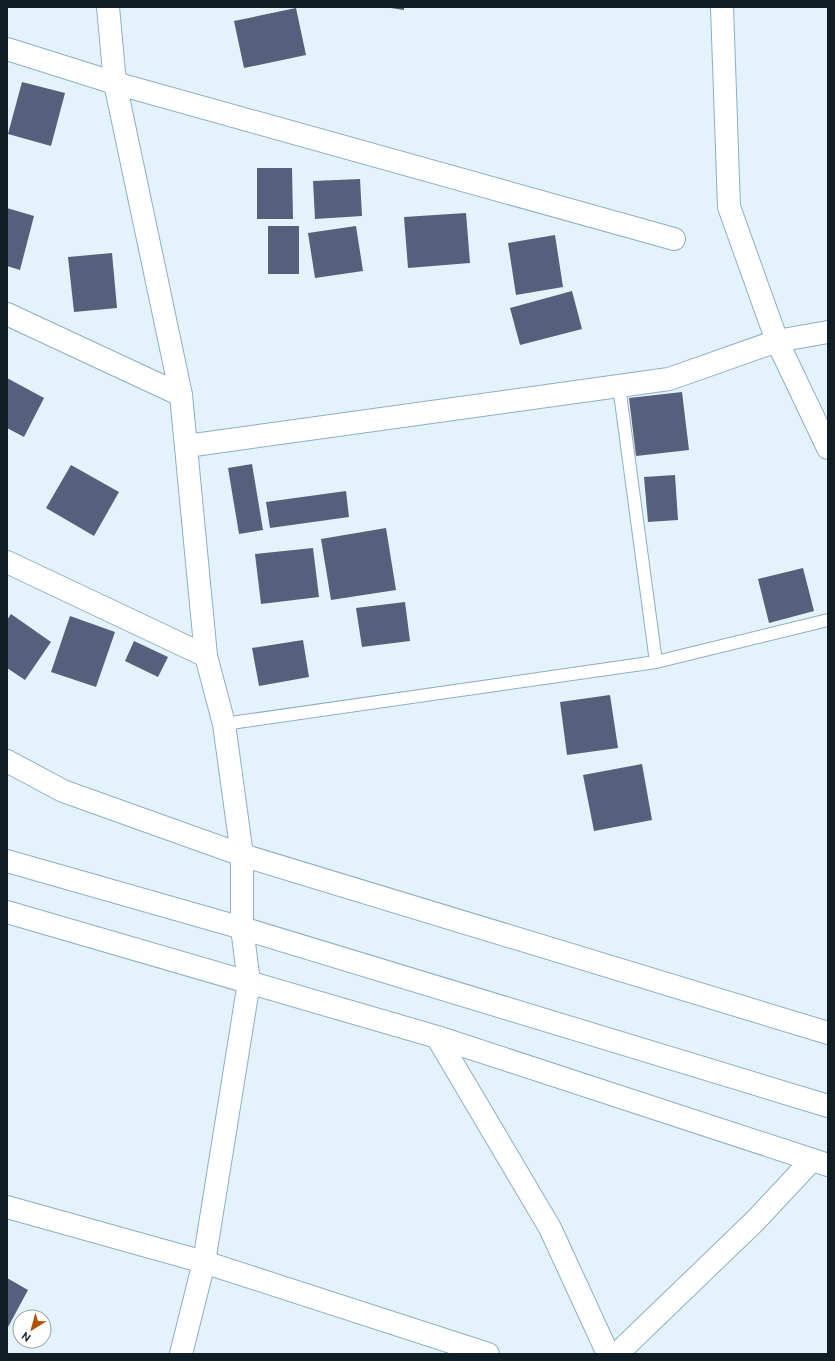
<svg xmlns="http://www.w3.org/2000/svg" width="835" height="1361" viewBox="0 0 835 1361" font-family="Ubuntu,sans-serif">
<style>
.building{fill:#56607d}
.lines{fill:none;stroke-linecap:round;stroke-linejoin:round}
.lane-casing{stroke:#8dafc5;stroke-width:14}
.street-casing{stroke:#8dafc5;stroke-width:24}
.secondary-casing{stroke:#8dafc5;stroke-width:24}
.lane{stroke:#fff;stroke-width:12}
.street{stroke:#fff;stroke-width:22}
.secondary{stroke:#fff;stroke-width:22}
</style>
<rect width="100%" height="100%" fill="#e4f2fb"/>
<g class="building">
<path d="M384,7H404V10Z"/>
<path d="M296,8L306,55L244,68L234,21Z"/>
<path d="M22,82L65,93L51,146L8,134Z"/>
<path d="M257,168H292L293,219H257Z"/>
<path d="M360,179L362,216L315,219L313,181Z"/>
<path d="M7,208L34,216L20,270L7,266Z"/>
<path d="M466,213L470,263L408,268L404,217Z"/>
<rect x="268" y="226" width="31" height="48"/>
<path d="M356,226L363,271L315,278L308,233Z"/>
<path d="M555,235L563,287L516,295L508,243Z"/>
<path d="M112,253L117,308L74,312L68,257Z"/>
<path d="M572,291L582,329L520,345L510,308Z"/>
<path d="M7,378L44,398L24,437L7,428Z"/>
<path d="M682,392L689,450L636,456L629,398Z"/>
<path d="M252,464L263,530L239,534L228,468Z"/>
<path d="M71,465L119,492L94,536L46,508Z"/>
<path d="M675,475L678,520L648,522L644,477Z"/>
<path d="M346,491L349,517L270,528L266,502Z"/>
<path d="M386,528L396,590L331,600L321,539Z"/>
<path d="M313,548L319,597L261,604L255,554Z"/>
<path d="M803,568L814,611L769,623L758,579Z"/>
<path d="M405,602L410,641L362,647L356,608Z"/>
<path d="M11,614L51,642L25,680L7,668V620Z"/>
<path d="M70,616L115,632L96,687L51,672Z"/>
<path d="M303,640L309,677L259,686L252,648Z"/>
<path d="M134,641L168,657L158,677L125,661Z"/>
<path d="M610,695L618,748L567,755L560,702Z"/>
<path d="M642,764L652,820L594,831L583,775Z"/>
<path d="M7,1278L28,1290L7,1329Z"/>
</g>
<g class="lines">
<defs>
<g id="lane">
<path d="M656,662L828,620"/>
<path d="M224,724L656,662L619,386"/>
</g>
<g id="street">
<path d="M108,7L115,83L181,395L206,656L224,724L242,855V928L249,982L204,1262L181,1354"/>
<path d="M722,7L729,207L777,341L828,448"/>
<path d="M7,49L115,83L674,239"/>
<path d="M7,314L181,395"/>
<path d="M187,446L669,379L777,341L828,332"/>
<path d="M7,562L206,656"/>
<path d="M7,761L63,791L242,855L828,1033"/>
<path d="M437,1037L550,1228L608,1354"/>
<path d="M7,1207L204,1262L488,1354"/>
<path d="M617,1354L756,1220L812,1160"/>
</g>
<g id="secondary">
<path d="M7,861L242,928L828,1106"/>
<path d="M7,912L437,1037L828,1165"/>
</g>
</defs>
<use href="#lane" class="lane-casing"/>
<use href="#street" class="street-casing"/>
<use href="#secondary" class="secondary-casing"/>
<use href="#lane" class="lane"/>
<use href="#street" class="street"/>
<use href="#secondary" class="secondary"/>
</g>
<rect width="835" height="1361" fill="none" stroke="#0f1d25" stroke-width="16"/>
<g transform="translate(32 1329) rotate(217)"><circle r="19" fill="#ffffff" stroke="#9fa5a8"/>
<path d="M0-3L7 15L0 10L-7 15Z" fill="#b15203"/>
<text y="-6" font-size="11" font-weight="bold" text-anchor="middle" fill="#0f1d25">N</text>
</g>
</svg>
